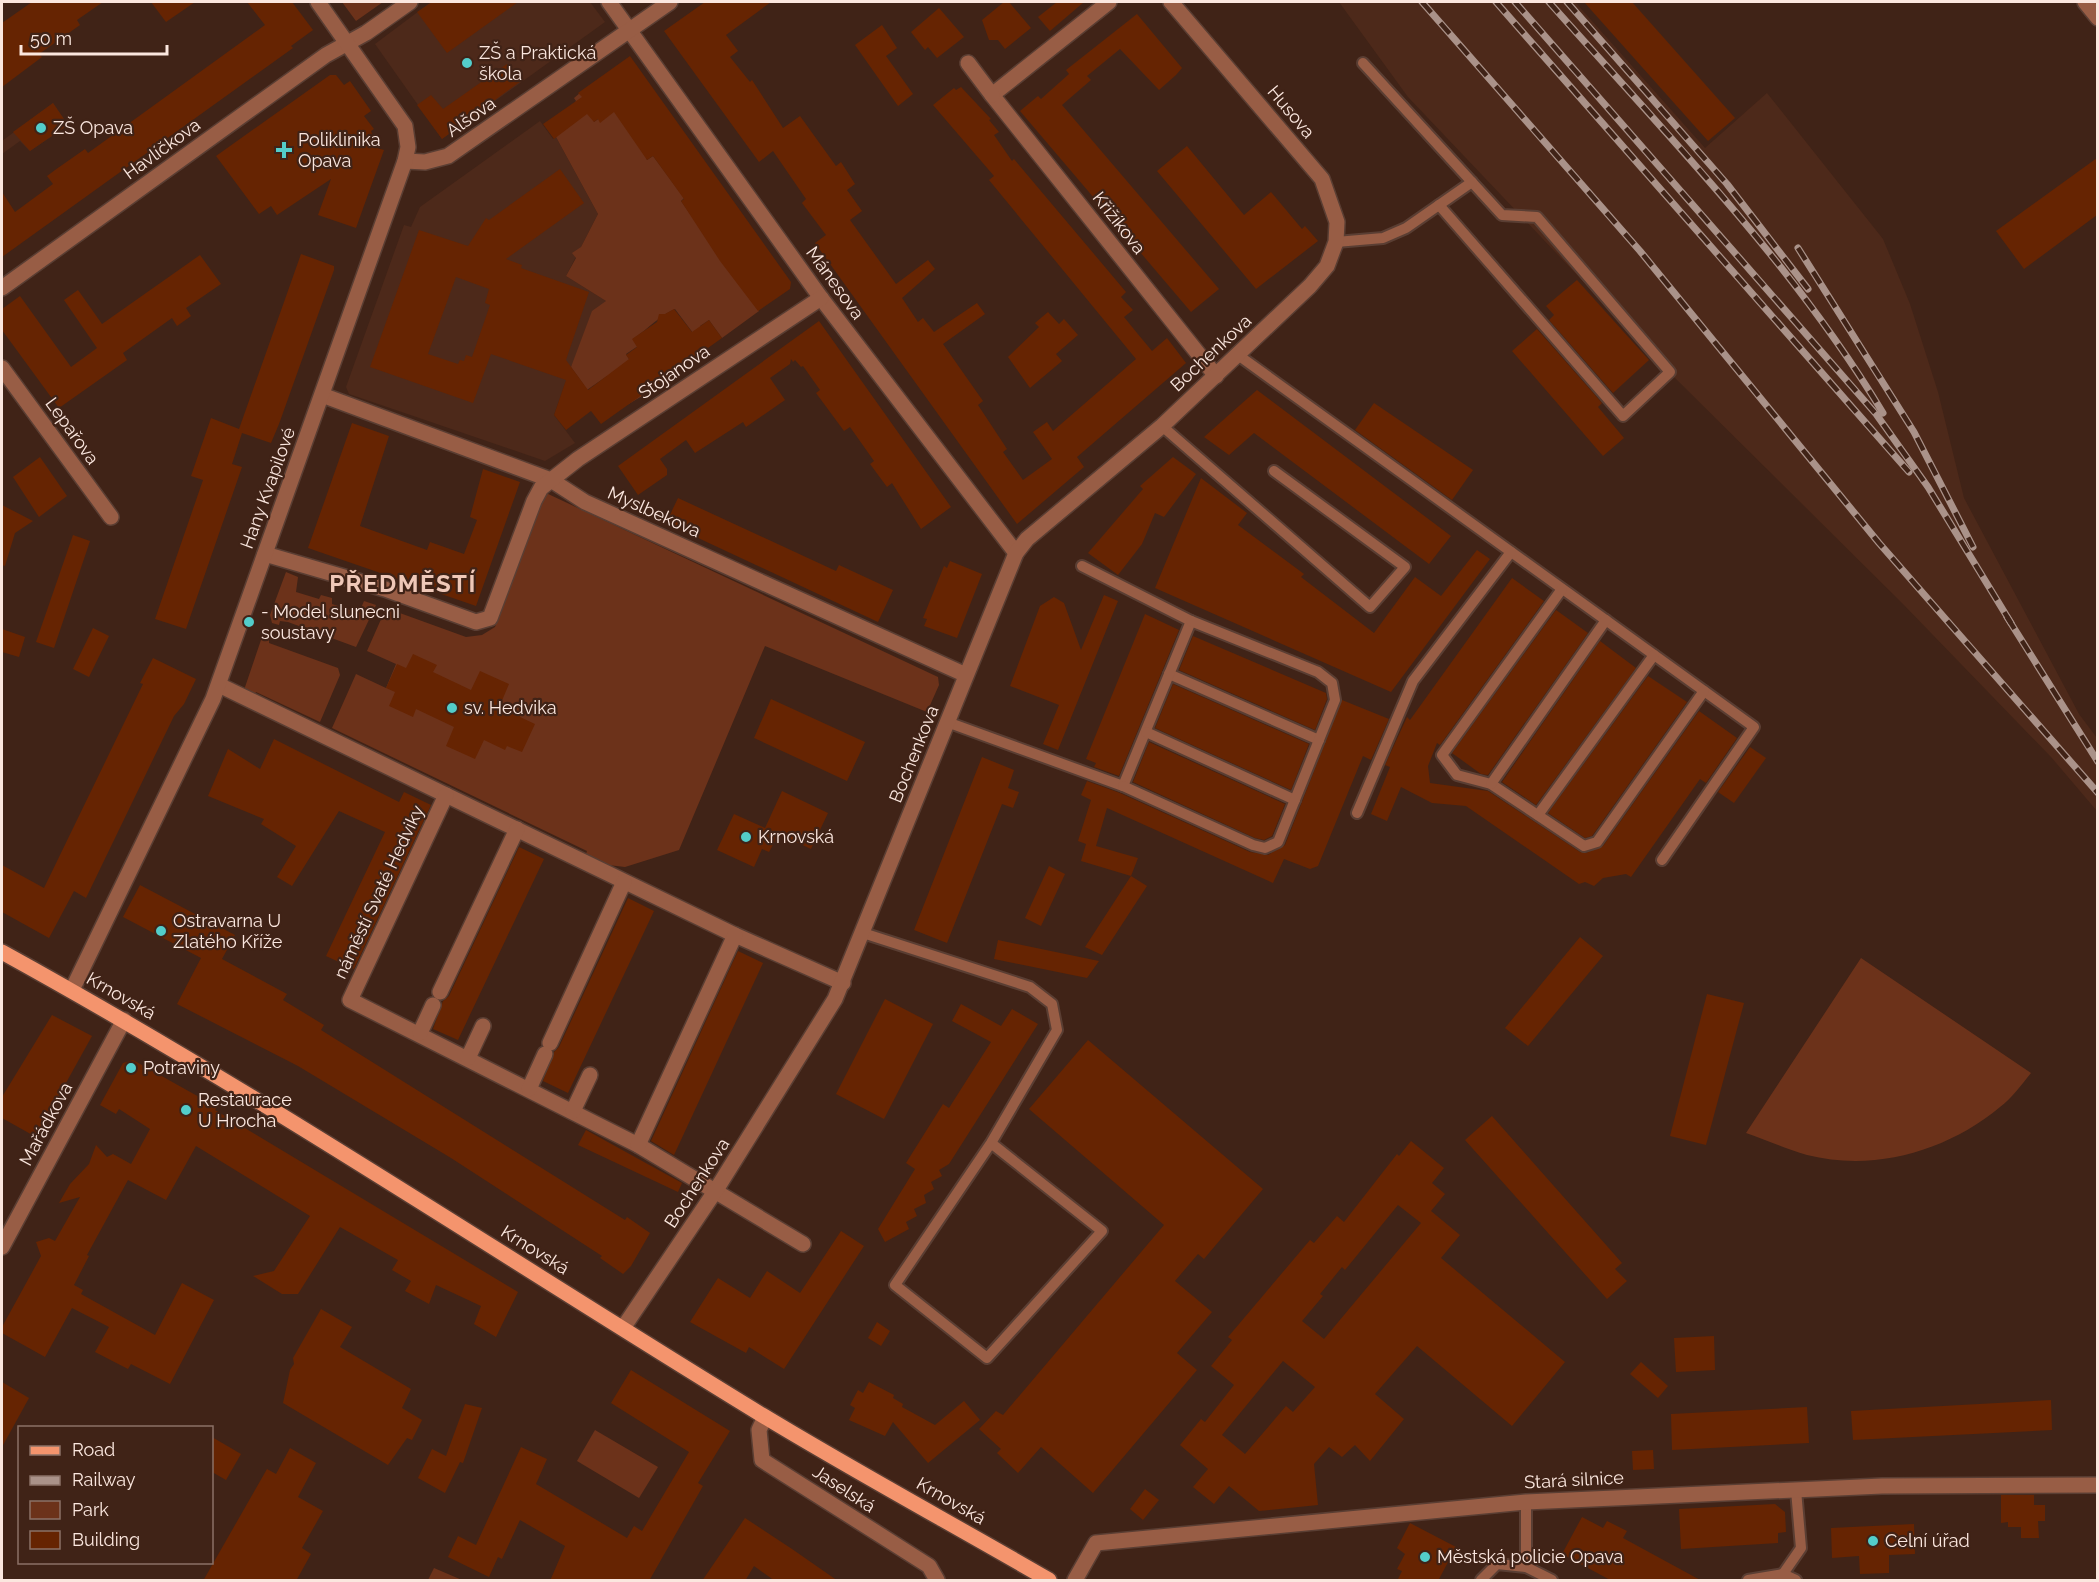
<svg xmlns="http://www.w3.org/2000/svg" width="2099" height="1582" viewBox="0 0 2099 1582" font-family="Raleway,sans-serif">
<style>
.built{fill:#4d291a}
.green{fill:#6c321a}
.building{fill:#662402;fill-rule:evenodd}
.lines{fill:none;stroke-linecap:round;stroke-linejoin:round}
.service-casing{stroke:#5a3e33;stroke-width:14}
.minor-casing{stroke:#5a3e33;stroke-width:18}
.primary-casing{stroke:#5a3e33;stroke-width:18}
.service{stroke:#985d45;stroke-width:10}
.minor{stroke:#985d45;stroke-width:15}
.primary{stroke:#f4946d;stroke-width:15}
.rail-casing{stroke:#aa9289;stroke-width:7}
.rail{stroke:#402317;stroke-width:4.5;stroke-dasharray:14;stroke-linecap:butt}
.poi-dot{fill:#53cdca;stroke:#402317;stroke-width:2}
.labels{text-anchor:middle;stroke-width:4.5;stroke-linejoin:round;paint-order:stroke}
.poi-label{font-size:18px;fill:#fbe7df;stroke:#402317;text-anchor:start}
.street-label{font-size:18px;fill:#fbe7df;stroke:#402317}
.district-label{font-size:24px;font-weight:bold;letter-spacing:1.5px;fill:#efc8b8;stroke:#402317}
</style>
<rect width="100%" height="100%" fill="#402317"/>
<g class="built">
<path d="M431,2H590L605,22L442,139L375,44Z"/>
<path d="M1339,2H1575L1705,148L1767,93L1883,239L1910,304L1938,392L1964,498L2079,714L2097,738V811L2051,757L1903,604L1674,377L1408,97Z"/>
<path d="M53,103L68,125L30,151L20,141L2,154V141Z"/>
<path d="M540,121L553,139L556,137L598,214L566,276L606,301L571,367L554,415L575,443L545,461L349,394L346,387L404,225L411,227L420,207Z"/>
</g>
<g class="green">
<path d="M342,2H383L356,21Z"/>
<path d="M580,93L590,108L594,122L625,100L647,160L653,156L684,198L681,201L759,311L722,338L709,320L700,326L712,344L705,349L675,309C659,316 649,328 633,339L638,346L626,354C635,367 633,384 642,396L627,405L607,376L584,392V385L571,367L592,311L606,301L566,276L576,258L572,253L581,247L598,214L556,137L576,101L574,98Z"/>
<path d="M546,493L938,677L939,685L927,712L765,646L679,850L625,867L583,862L587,851L332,728L356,674L386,688L396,664L367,651L386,608L466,637L482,635L495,627L530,522Z"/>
<path d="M286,572L298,577L296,592L319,599L321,595L332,598V604L359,613L364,601L376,605L356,647L288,622L280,621L279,625L272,623L270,615Z"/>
<path d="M267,637L269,638V643L338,668L340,675L320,722L256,692L253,698L243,693L261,640Z"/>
<path d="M1861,958L2031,1073C2022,1084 2012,1098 2000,1107C1947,1151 1875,1172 1807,1155C1786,1149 1766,1140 1746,1133Z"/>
<path d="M595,1430L658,1467L639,1498L577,1461Z"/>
<path d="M434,1568L462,1580H428Z"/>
</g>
<g class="building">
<path d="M32,2H103L77,20L80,25L39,54L42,57L2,87V23Z"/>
<path d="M151,2H195L166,22Z"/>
<path d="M247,2H292L313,30L291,46L293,48L2,257V192L15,212L53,184L47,176L55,170L85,149L88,153L265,25Z"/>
<path d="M432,2H518L447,53L417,12Z"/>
<path d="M705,2H771L726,35L738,51L730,57L750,82L752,80L783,128L800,116L836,166L841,162L855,184L847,190L862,211L850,220L896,284L928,260L935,269L902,298L918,322L923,318L934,332L977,303L985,314L943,344L983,401L978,405L1007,449L1003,452L1023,480L1052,459L1033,432L1047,422L1053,431L1136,359L989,180L994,176L933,105L954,88L956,90L961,87L991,119L989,120L999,132L994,135L1012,161L1014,159L1126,292L1121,297L1133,310L1124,317L1137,333L1152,351L1167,338L1186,363L1077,457L1084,467L1017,524L815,243L826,235L802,203L806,199L773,151L759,162L664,31Z"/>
<path d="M1004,2H1009L1031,28L1005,49L998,40H989L982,20Z"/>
<path d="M1057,2H1084L1050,31L1038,17Z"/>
<path d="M1584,2H1632L1735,118L1708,141Z"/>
<path d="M939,8L964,37L937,58L928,47L925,50L911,32Z"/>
<path d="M1137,14L1182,68L1176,75L1159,90L1120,49L1087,76L1091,80L1062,105L1219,289L1191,312L1020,111L1038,96L1041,99L1069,74L1066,70Z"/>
<path d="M882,25L897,48L886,56L913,94L898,106L855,45Z"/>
<path d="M630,56L791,282L790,289L758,311L720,261L681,201L684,199L653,156L647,160L614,112L600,123L598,119L594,122L587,114L554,139L543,124L582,97L578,93Z"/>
<path d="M507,64L521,81L442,139L417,105L431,95L443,109Z"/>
<path d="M330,75H336L344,85L350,81L371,111L364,116L374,129L371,131L377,148L384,150L356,228L318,215L331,179L277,215L271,206L259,214L216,156Z"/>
<path d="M53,103L68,125L30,151L13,132Z"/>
<path d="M1187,146L1244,215L1271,192L1302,229L1305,226L1318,241L1256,289L1157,171Z"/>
<path d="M2097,158V215L2024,269L1996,231Z"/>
<path d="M560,169L584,203L506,259L522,265L521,268L589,292L566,360L588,390L629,359L626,355L637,347L632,339L657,322L659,314H665L674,309L692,332L709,320L722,338L601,424L591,411L566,430L554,415L566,380L491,354L473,403L370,367L419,230L468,246L486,218L489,220ZM456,277L489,289L485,303L490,305L472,357L466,355L464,361L460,360L458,364L428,354Z"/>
<path d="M301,254L334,266V270L279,424L271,443L242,433L232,464L242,467L186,629L155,619L203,480L191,476L211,418L239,429Z"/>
<path d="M200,255L221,284L186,308L191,316L177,326L172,318L123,353L127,360L59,408L2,330V309L20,296L71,367L97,348L64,300L78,290L102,324Z"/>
<path d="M1577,280L1649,360L1613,393L1549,320L1554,315L1546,306Z"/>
<path d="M1048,312L1059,324L1064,319L1078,335L1056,354L1062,361L1030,388L1008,357L1039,327L1035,323Z"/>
<path d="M819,321L951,507L921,529L892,483L887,487L870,464L874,461L850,427L844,431L816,393L820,390L803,366L801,367L795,360L793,362L791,359L790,364L770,378L785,400L746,427L743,422L695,453L686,440L660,459L667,469V475L638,495L618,466Z"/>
<path d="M1537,329L1602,403L1598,407L1624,438L1603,456L1512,351Z"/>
<path d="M1257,390L1451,536L1429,564L1254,433L1229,455L1204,437Z"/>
<path d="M1374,403L1473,470L1452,500L1355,430Z"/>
<path d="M352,423L389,436L360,526L427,550L430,542L464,554L477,520L470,517L483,469L520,482L476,606L308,548Z"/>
<path d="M40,457L67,496L39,517L13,477Z"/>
<path d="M1173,457L1196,474L1164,517L1155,513L1142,544L1118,575L1088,553L1143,489L1140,486Z"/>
<path d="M1201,478L1247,513L1238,525L1304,574L1301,577L1374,633L1415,577L1441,596L1477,550L1490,559L1391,692L1155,588Z"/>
<path d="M678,498L836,571L839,565L893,590L878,622L666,523Z"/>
<path d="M2,505L33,521L15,533L5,566L2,565Z"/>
<path d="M73,535L90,541L54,648L36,642Z"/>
<path d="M950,561L982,574L957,638L924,626L927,619L923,618L944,566L947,568Z"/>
<path d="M1512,578L1544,601L1440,745L1437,743L1428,766L1430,783L1488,791L1580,852L1586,853L1603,846L1699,711L1737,738L1706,783L1700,779L1631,877L1626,874L1603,878L1594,886L1585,882L1579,884L1466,806L1432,803L1401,787L1387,821L1371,814L1390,767L1385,765L1407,717L1410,720Z"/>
<path d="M1104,595L1118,601L1058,750L1043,744L1059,705L1010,686L1040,606L1054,597L1064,603L1081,650Z"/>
<path d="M1556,610L1588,633L1488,775L1481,774L1452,753Z"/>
<path d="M1145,614L1179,630L1119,776L1094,767L1096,763L1086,759Z"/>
<path d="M93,628L109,636L89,677L73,669Z"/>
<path d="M2,629L25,637L19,657L2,652Z"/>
<path d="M1193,636L1326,693L1327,699L1315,730L1179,670Z"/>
<path d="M1600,641L1636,668L1536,805L1502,782Z"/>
<path d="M413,654L437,665L433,672L471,690L480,671L509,684L501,703L522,713L520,717L535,724L522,752L507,746L505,750L484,740L475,759L446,746L454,727L416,709L413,717L389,706L395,692L386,688L397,664L406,668Z"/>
<path d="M153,658L196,679L184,704L174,716L86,898L74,891L49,938L2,912V865L44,888L143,684L140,683Z"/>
<path d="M1648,676L1687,702L1592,836L1585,838L1548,813Z"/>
<path d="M1173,684L1309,744L1291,790L1155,728Z"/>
<path d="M771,699L865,742L847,781L754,738Z"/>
<path d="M1342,700L1389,719L1371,760L1363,756L1318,866L1310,869L1284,859L1273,883L1107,808L1096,846L1138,858L1131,876L1147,886L1102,955L1085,947L1131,876L1081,861L1086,844L1078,841L1091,800L1081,795L1087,781L1120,793L1250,852L1268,855L1285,845Z"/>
<path d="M274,739L399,802L404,792L431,805L354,969L326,956L385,832L339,811L292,886L277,877L296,846L261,824L264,819L208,796L228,749L260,769Z"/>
<path d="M1149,742L1285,804L1272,836L1264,840L1255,838L1133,782Z"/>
<path d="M1750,747L1766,758L1734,803L1718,792Z"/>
<path d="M982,757L1014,770L1008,788L1019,792L1013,808L1002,804L947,943L914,930Z"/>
<path d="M782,791L828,813L811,849L779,834L769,852L762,849L754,867L717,850L734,814L765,828Z"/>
<path d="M519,847L544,859L458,1040L433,1029L443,1001L449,996Z"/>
<path d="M1049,866L1065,874L1041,926L1025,918Z"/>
<path d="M140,885L235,935L222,959L287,994L283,1000L324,1025L321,1030L625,1220L627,1217L650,1233L631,1266L623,1274L600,1258L602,1256L451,1158L298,1066L177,1004L201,958L123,917Z"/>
<path d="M628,898L654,911L568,1093L543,1081L554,1052L559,1047Z"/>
<path d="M1580,937L1603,956L1528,1046L1505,1028Z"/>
<path d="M998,940L1022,945L1099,961L1087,978L994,959Z"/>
<path d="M738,951L763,963L674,1155L651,1141Z"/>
<path d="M1707,994L1744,1003L1706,1145L1670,1136Z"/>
<path d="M885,999L933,1024L884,1119L836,1094Z"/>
<path d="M961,1004L1001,1026L1012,1009L1038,1024L949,1164L939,1170L942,1176L931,1182L934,1189L924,1195L926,1203L914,1209L917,1216L906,1222L909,1229L885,1242L878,1229L915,1169L906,1163L943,1104L949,1108L991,1042L952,1021Z"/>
<path d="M52,1015L92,1036L36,1137L2,1118V1097Z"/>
<path d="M1088,1040L1263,1189L1204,1259L1198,1254L1175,1281L1212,1312L1177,1353L1197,1370L1093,1493L1041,1447L1018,1473L997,1453L1001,1449L979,1429L996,1411L1003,1415L1164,1225L1029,1109Z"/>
<path d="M133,1060L217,1107L215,1110L518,1292L496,1337L474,1324L481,1306L436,1285L429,1304L405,1291L411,1281L392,1270L398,1260L340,1227L298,1294H282L253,1276L274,1271L310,1216L196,1146L166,1200L128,1180L87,1255L89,1256L74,1285L83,1290L81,1294L155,1335L182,1283L214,1300L170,1384L131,1364L128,1369L95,1352L109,1327L72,1308L45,1357L2,1333V1327L41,1256L36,1242L49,1238L55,1241L80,1197L59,1203L70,1184L89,1164L96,1145L107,1157L113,1154L131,1164L150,1129L119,1109L116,1114L100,1105L123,1063Z"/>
<path d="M1492,1116L1622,1263L1615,1269L1627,1281L1607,1299L1465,1140Z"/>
<path d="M586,1130L682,1183L678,1192L578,1145Z"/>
<path d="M1411,1141L1444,1168L1432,1183L1445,1194L1431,1211L1460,1235L1441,1258L1565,1362L1512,1426L1417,1346L1375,1394L1404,1419L1370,1461L1355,1445L1342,1457L1329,1447L1314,1464L1318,1505L1259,1511L1229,1486L1214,1504L1193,1487L1208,1469L1180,1445L1201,1419L1205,1422L1234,1385L1211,1366L1232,1340L1228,1337L1310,1240L1314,1243L1337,1216L1344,1222L1397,1154L1399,1156ZM1398,1205L1421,1223L1324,1339L1302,1321L1323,1296L1320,1294L1342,1267L1345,1270ZM1283,1361L1315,1387L1293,1412L1286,1406L1245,1454L1222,1435Z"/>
<path d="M841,1231L864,1246L784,1369L749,1347L746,1353L690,1322L718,1278L750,1298L767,1271L800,1293Z"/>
<path d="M321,1309L352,1327L340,1347L411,1389L402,1408L422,1420L412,1440L407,1438L388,1465L283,1403L290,1370L294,1364L293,1358Z"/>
<path d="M877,1322L890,1331L881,1346L868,1338Z"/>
<path d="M1714,1336L1715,1370L1676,1372L1674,1338Z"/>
<path d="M1641,1362L1668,1386L1658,1398L1630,1374Z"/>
<path d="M631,1370L730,1431L698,1483L703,1486L649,1581H550L565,1546L520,1520L502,1559L498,1557L489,1577L448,1557L458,1536L476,1545L521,1447L547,1459L536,1484L627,1538L634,1526L642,1531L689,1452L611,1403Z"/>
<path d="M2,1382L29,1398L2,1447Z"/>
<path d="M869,1382L894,1395L893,1398L903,1404L902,1407L935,1425L964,1401L980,1420L928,1463L893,1422L885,1436L849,1420L855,1408L850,1405L858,1390L863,1393Z"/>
<path d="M2051,1400L2052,1430L1853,1440L1851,1411Z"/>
<path d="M465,1404L482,1408L463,1463L460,1462L445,1493L418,1478L432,1449L446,1456Z"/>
<path d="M1807,1407L1809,1443L1672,1450L1671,1414Z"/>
<path d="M212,1437L241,1454L226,1480L212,1472Z"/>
<path d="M290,1448L316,1463L298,1497L323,1511L302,1548L311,1554L296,1581H203L267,1469L276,1474Z"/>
<path d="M1653,1450L1654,1469L1633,1470L1632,1451Z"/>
<path d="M1145,1489L1159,1500L1143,1520L1130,1509Z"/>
<path d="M2001,1495H2034V1505H2045V1521H2038L2039,1538H2021V1527H2008V1522L2001,1523Z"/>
<path d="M1775,1504L1785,1512L1786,1532L1778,1533V1543L1681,1549L1679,1509Z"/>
<path d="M1582,1517L1603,1528L1607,1521L1627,1531L1623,1538L1702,1581H1612L1562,1554Z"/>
<path d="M745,1518L792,1549L838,1581H775L754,1566L745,1581H702Z"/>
<path d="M1410,1523L1456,1547L1438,1581H1397L1402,1571L1397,1569L1405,1554L1397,1548Z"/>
<path d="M1914,1524L1915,1554L1889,1555V1573L1860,1574L1859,1556L1832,1558L1831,1528Z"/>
</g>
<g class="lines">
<defs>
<g id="service">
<path d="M1363,63L1502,215L1537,217L1670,372L1623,416L1439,205"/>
<path d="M1336,242L1383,238L1406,228L1472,182"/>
<path d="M1238,355L1754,727L1662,860"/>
<path d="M1162,426L1370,607L1405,567L1274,471"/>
<path d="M1562,589L1442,755L1457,775L1491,784L1584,846L1597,842L1704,691"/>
<path d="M1169,674L1319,740"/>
<path d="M947,722L1123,786L1191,621L1082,566"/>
<path d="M1146,732L1295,800"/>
<path d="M1491,784L1606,620"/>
<path d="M1123,786L1253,845L1265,848L1278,842L1335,700L1332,683L1318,672L1191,621"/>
<path d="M1357,813L1413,681L1511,552"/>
<path d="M1538,815L1654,655"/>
<path d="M863,933L1030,987L1052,1004L1057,1030L991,1143L895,1285L987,1358L1102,1231L991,1143"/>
<path d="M1526,1567V1502"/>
<path d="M1783,1574L1801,1548L1796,1490"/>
<path d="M1481,1580L1497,1564L1526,1567L1552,1580"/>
<path d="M1748,1580L1783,1574L1796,1580"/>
</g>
<g id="minor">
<path d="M609,2L821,298L1016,553"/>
<path d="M1109,2L992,95L1216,376"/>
<path d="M2085,2L2098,18"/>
<path d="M968,63L992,95"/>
<path d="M405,161L425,162L448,156L670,2"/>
<path d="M2,288L326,55L366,33L410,2"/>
<path d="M2,368L111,517"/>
<path d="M322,395L551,480L585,502L966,675"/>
<path d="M265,554L385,589L476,622L490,618L534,501L541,488L578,459L821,298"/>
<path d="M219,685L735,935L843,983"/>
<path d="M446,795L350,1000L638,1145L803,1244"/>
<path d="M72,990L213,699L405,161L408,147L405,126L318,2"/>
<path d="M440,992L517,829"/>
<path d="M420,1033L433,1005"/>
<path d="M550,1043L624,882"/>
<path d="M468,1058L483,1026"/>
<path d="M529,1089L545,1054"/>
<path d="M573,1111L590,1075"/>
<path d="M638,1145L735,935"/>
<path d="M2,1247L124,1020"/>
<path d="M623,1328L716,1190L835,999L1016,553L1027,539L1162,426L1310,286L1327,266L1336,242L1337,222L1322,179L1171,2"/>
<path d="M765,1417L759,1430L762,1460L929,1566L937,1580"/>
<path d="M1075,1580L1096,1543L1526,1502L1882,1486L2098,1485"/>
</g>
<path id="primary" d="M2,952C262,1095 508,1260 762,1415C856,1472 954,1525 1049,1580"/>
</defs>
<use href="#service" class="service-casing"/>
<use href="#minor" class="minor-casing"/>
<use href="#primary" class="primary-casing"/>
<use href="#service" class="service"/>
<use href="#minor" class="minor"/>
<use href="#primary" class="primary"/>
<defs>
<g id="rail">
<path d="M1422,2L1640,251L1879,543L2098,793"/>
<path d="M1496,2L1909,472"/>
<path d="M1515,2L1876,414L1928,487L2011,623"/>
<path d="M1549,2C1666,134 1792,262 1883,413"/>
<path d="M1567,2L1727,184L1808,289"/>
<path d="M1798,248L1914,432L1973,547"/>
<path d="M2007,617L2098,762"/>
</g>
</defs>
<use href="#rail" class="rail-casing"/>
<use href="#rail" class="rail"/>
</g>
<g class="poi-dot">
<circle cx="467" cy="63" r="6"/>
<circle cx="41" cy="128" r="6"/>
<path d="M281 141h6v6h6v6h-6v6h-6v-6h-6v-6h6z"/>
<circle cx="249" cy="622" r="6"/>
<circle cx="452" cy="708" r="6"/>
<circle cx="746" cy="837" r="6"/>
<circle cx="161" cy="931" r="6"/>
<circle cx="131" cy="1068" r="6"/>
<circle cx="186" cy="1110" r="6"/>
<circle cx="1873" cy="1541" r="6"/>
<circle cx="1425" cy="1557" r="6"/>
</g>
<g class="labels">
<g class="poi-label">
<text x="479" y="59">ZŠ a Praktická<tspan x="479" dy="21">škola</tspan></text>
<text x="53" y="134">ZŠ Opava</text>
<text x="298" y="146">Poliklinika<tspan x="298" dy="21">Opava</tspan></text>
<text x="261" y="618">- Model slunecni<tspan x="261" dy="21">soustavy</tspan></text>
<text x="464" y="714">sv. Hedvika</text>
<text x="758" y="843">Krnovská</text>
<text x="173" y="927">Ostravarna U<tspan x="173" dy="21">Zlatého Kříže</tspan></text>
<text x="143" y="1074">Potraviny</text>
<text x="198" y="1106">Restaurace<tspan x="198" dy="21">U Hrocha</tspan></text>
<text x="1885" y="1547">Celní úřad</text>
<text x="1437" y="1563">Městská policie Opava</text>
</g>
<g class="street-label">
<text transform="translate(1291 112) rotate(50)" y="6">Husova</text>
<text transform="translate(471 117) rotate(-35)" y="6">Alšova</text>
<text transform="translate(162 149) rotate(-36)" y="6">Havlíčkova</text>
<text transform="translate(1119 223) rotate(52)" y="6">Křižíkova</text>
<text transform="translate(835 283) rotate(54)" y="6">Mánesova</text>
<text transform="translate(1211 353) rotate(-43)" y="6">Bochenkova</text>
<text transform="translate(674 372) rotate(-34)" y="6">Stojanova</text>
<text transform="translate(72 431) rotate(54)" y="6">Lepařova</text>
<text transform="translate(268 488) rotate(-70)" y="6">Hany Kvapilové</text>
<text transform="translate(654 512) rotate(24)" y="6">Myslbekova</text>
<text transform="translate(914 754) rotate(-68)" y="6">Bochenkova</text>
<text transform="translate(379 892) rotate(-65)" y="6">náměstí Svaté Hedviky</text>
<text transform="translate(121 996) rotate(30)" y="6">Krnovská</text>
<text transform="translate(46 1124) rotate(-62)" y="6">Mařádkova</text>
<text transform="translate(697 1183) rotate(-57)" y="6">Bochenkova</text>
<text transform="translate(535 1250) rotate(32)" y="6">Krnovská</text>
<text transform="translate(1574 1480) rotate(-3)" y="6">Stará silnice</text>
<text transform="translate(844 1489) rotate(33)" y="6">Jaselská</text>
<text transform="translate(951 1501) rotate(30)" y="6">Krnovská</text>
</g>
<g class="district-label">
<text x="403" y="592">PŘEDMĚSTÍ</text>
</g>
</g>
<rect width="2099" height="1582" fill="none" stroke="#fbe7df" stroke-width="6"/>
<rect x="18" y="1426" width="195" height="138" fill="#402317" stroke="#8b7167" stroke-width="1.5"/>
<rect x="30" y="1446" width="30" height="9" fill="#f4946d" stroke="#8b7167" stroke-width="1.5"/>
<text x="72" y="1456" font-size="18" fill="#fbe7df">Road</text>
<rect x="30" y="1476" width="30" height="9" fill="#aa9289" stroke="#8b7167" stroke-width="1.5"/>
<text x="72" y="1486" font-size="18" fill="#fbe7df">Railway</text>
<rect x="30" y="1501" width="30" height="18" fill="#6c321a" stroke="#8b7167" stroke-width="1.5"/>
<text x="72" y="1516" font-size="18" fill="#fbe7df">Park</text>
<rect x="30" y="1531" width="30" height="18" fill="#662402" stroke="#8b7167" stroke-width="1.5"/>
<text x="72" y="1546" font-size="18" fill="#fbe7df">Building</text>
<path d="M21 45v9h146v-9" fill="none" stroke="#fbe7df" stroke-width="3"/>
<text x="30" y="45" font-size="18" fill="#fbe7df" stroke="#402317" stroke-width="4.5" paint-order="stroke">50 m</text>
</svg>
